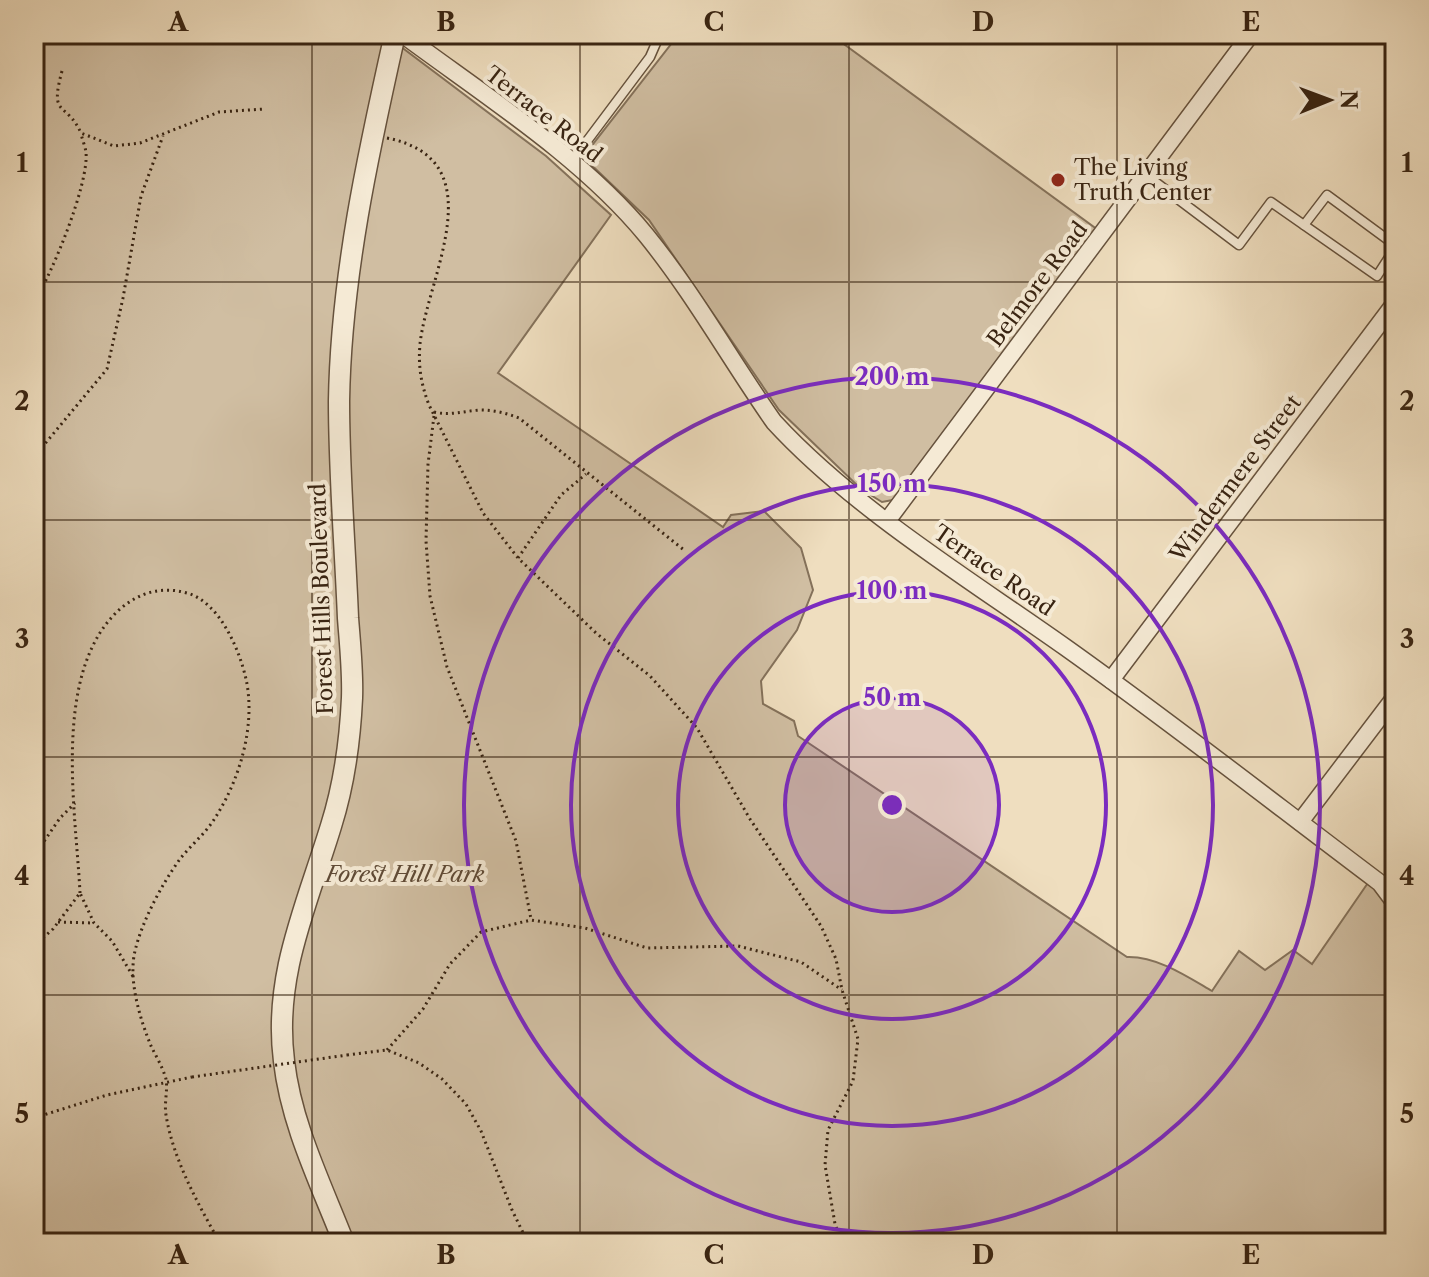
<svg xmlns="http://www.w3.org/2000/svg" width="1429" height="1277" viewBox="0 0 1429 1277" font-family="'Libre Caslon Text',serif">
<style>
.green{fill:#d0bea2;stroke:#84715a;stroke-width:2}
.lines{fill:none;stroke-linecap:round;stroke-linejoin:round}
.service-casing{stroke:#66523d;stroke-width:11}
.minor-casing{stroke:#66523d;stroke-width:19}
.tertiary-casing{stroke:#66523d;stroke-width:23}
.path{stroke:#392412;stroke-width:3;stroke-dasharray:2 4;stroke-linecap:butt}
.service{stroke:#f5ead5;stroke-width:8}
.minor{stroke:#f5ead5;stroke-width:16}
.tertiary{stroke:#f5ead5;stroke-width:20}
.path-bridge{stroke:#392412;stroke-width:3;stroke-dasharray:2 4;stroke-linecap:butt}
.grid{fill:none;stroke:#392412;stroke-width:2;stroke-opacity:0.55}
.ring{fill:none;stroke:#7b2cbf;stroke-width:4}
.poi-dot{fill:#8f2418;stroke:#f5ead5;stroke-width:3}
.labels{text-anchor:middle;stroke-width:8;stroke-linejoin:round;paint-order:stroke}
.street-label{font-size:22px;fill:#392412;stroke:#f5ead5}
.poi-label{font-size:22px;fill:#392412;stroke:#f5ead5;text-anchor:start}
.park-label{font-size:22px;font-style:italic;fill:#5f4a36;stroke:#f5ead5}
.centre{fill:#7b2cbf;stroke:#f5ead5;stroke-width:4}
.ring-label{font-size:24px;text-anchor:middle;font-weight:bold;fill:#7b2cbf;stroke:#f5ead5;stroke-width:8;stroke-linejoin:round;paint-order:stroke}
.neatline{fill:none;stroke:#392412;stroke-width:3}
.grid-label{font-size:26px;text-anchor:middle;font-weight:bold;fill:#392412}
</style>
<rect width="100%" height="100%" fill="#efdebf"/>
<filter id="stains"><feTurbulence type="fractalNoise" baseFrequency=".0025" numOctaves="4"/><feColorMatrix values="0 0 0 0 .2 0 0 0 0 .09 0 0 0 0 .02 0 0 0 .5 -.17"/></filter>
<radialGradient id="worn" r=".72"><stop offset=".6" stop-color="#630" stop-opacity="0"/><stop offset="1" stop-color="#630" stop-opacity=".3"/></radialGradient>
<g class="green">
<path d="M34,34H384L546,156L611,215L498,373L723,527L731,515L764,511L801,548L813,590L797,630L761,681L763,704L794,721L798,736L1127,957C1157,956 1188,977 1212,991L1239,951L1265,970L1293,950L1312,964L1372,877L1395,903V1243H34Z"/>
<path d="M679,34H830L1098,230L898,499L882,502L861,489L779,410L649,220L583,157Z"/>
</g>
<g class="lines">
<defs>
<g id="service">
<path d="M572,161L650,57L660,34"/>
<path d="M1146,175L1239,245L1271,202L1377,276L1395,248"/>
<path d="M1304,225L1327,195L1395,245"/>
</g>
<g id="minor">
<path d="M402,34C484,95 582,157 646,235C694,294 731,361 774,422C853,508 969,579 1065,647C1172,723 1275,804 1380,883L1395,903"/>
<path d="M887,521L1251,34"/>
<path d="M1111,680L1395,303"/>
<path d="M1300,822L1395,697"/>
</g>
<path id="tertiary" d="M344,1243C321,1184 291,1124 284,1061C273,976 307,905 331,826C344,785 350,741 352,698C353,672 350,644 348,618C345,545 339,474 339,401C341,277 368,154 395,34"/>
</defs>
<use href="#service" class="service-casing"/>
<use href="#minor" class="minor-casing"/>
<use href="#tertiary" class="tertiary-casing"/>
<g class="path">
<path d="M62,71C49,119 66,100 81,133L114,146L140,143L219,112L264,109"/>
<path d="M387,138C497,160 427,277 420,344C418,366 421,384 429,405L483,513L518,558L596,633L650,676L697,728L750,819L821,926L836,959L842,990L858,1039L853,1081L828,1130L825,1165L835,1224L842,1243"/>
<path d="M34,302C52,274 89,184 86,152C85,146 82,139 81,133"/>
<path d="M434,412C450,416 464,411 480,410C494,410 506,413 519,418L684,550"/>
<path d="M434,416L428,464L426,541L430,596L447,667L516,841L531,919"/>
<path d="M34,457L107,369L123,298L141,196L163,136"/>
<path d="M518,558L561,495L586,474"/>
<path d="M34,856L60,818L75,803"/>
<path d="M80,893C76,810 51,671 120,609C140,592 162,586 187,593C219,602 239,648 246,679C256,725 240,779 215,818C206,833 191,845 180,859C162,884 142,921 135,951C128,980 140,1019 151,1046C156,1056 163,1068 166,1079C168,1090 164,1103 166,1115C173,1159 198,1204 220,1243"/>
<path d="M58,922L94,923"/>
<path d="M34,946L53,929L80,893L94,923L112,941L134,978"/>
<path d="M387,1050L423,1009L450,964L481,932L531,920L585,928L647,948L738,946L801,962L842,990"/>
<path d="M347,1055L387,1050L419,1063L442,1079L466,1104L481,1131L512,1210L528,1243"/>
<path d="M34,1118L107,1095L192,1077"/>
</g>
<use href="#service" class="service"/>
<use href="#minor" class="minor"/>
<use href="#tertiary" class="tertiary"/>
<path class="path-bridge" d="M192,1077L347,1055"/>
</g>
<path class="grid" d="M312,34V1243M580,34V1243M849,34V1243M1117,34V1243M34,282H1395M34,520H1395M34,757H1395M34,995H1395"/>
<circle cx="892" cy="805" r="107" fill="#7b2cbf" fill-opacity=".12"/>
<g class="ring">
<circle cx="892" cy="805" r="107"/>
<circle cx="892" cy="805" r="214"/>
<circle cx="892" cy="805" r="321"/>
<circle cx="892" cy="805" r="428"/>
</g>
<circle class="poi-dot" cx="1058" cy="180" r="8"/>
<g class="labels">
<g class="street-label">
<text transform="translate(544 114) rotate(38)" y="8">Terrace Road</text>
<text transform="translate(1037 284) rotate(-53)" y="8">Belmore Road</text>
<text transform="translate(1235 478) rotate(-53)" y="8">Windermere Street</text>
<text transform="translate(994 570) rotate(35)" y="8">Terrace Road</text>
<text transform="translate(321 599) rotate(-92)" y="8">Forest Hills Boulevard</text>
</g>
<g class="poi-label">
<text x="1074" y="175">The Living<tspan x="1074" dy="25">Truth Center</tspan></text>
</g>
<g class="park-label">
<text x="405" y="882">Forest Hill Park</text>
</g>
</g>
<circle cx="892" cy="805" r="12" class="centre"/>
<g class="ring-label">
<text x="892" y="385">200 m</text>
<text x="892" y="492">150 m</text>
<text x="892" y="599">100 m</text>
<text x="892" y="706">50 m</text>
</g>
<rect width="1429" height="1277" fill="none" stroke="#efdebf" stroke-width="88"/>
<g transform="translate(1329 100) rotate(89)" stroke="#f5ead5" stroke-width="6" paint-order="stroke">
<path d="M0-6L14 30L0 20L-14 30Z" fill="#392412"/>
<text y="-12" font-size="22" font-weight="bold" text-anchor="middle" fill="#392412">N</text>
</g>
<rect x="44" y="44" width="1341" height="1189" class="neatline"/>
<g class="grid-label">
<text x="178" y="31">A</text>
<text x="446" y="31">B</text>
<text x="714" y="31">C</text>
<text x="983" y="31">D</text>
<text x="1251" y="31">E</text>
<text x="22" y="172">1</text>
<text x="1407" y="172">1</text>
<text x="22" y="410">2</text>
<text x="1407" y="410">2</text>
<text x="22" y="648">3</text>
<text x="1407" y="648">3</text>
<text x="22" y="885">4</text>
<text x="1407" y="885">4</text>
<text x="22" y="1123">5</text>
<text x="1407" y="1123">5</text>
<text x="178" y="1264">A</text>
<text x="446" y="1264">B</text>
<text x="714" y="1264">C</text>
<text x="983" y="1264">D</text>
<text x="1251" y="1264">E</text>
</g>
<rect width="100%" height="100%" filter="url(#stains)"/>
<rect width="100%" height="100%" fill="url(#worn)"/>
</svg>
